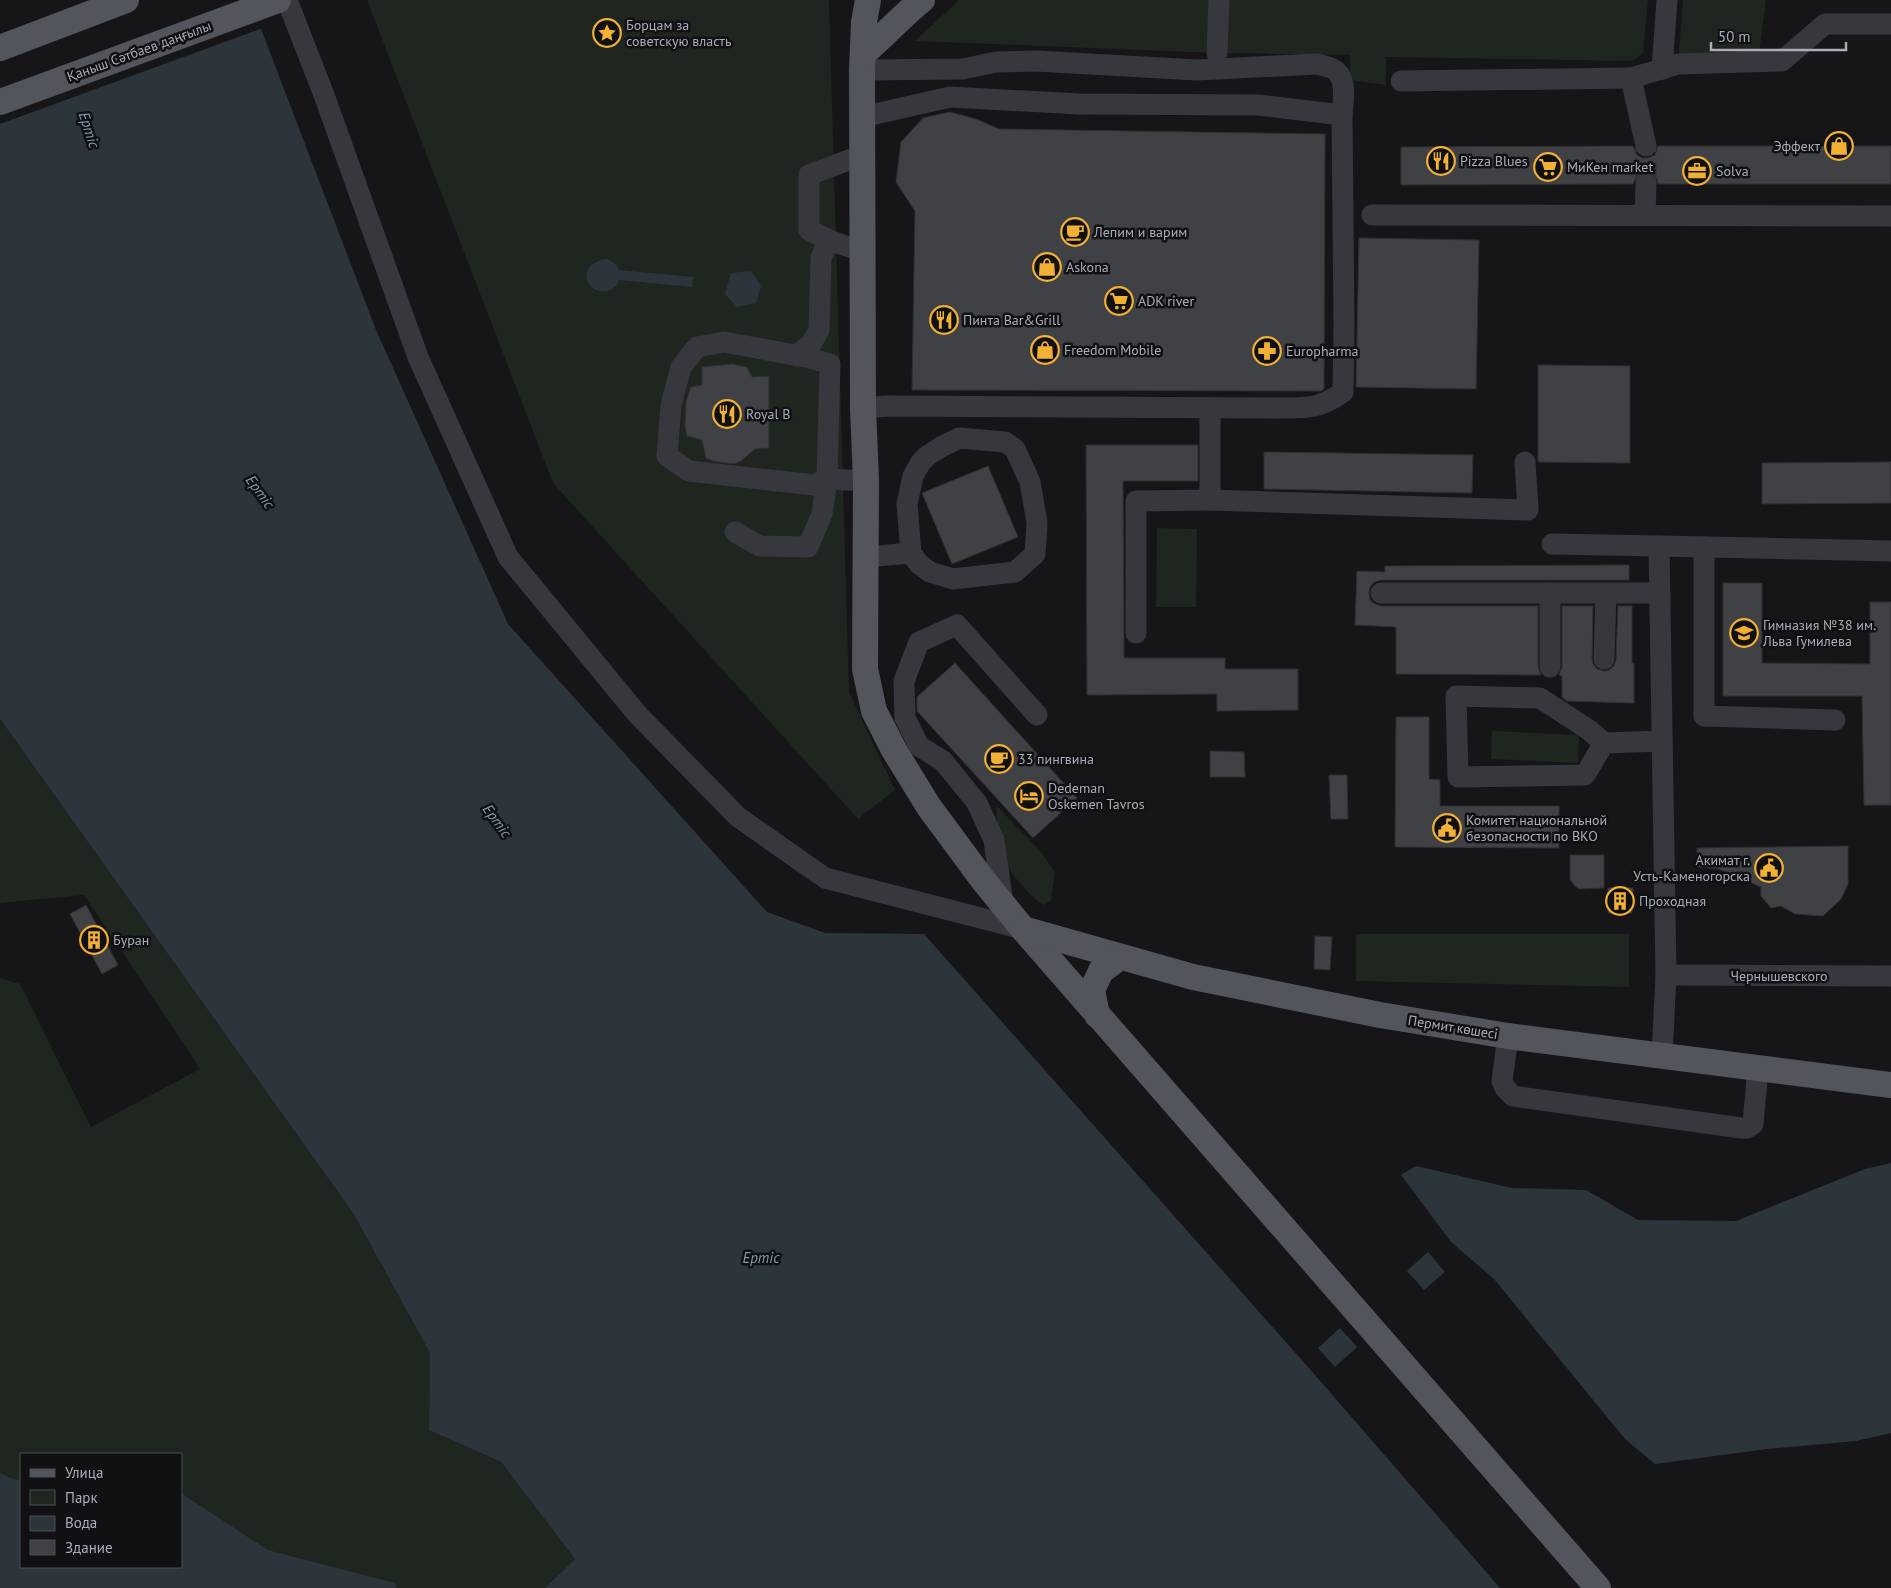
<svg xmlns="http://www.w3.org/2000/svg" width="1891" height="1588" viewBox="0 0 1891 1588" font-family="'PT Sans',sans-serif">
<style>
.green{fill:#1e261f}
.water{fill:#2c353c}
.pier{fill:#161618}
.building{fill:#404145;stroke:#303034}
.lines{fill:none;stroke-linecap:round;stroke-linejoin:round}
.minor-tunnel{stroke:#333438;stroke-width:21;stroke-dasharray:21 11;stroke-linecap:butt}
.minor{stroke:#37383d;stroke-width:21}
.major{stroke:#53555c;stroke-width:26}
.labels{text-anchor:middle;stroke-width:5;stroke-linejoin:round;paint-order:stroke}
.poi-label{font-size:14px;fill:#a8adb8;stroke:#111113;text-anchor:start}
.street-label{font-size:14px;fill:#a8adb8;stroke:#111113}
.water-label{font-size:15px;font-style:italic;fill:#7f9bb3;stroke:#111113}
</style>
<rect width="100%" height="100%" fill="#161618"/>
<g class="green">
<path d="M367,0H829L849,692L895,790L858,819L553,483Z"/>
<path d="M959,0H1648L1643,53L1632,61L1386,57V85L1350,80V55L1217,53L915,41Z"/>
<path d="M1683,0H1766L1758,62L1678,64Z"/>
<path d="M1157,528L1197,529L1196,607H1156Z"/>
<path d="M0,719L353,1213L430,1353L429,1430L501,1462L575,1559L545,1588H397L394,1583L268,1550L181,1493V1454H21V1480L13,1479L0,1473V978L20,984L91,1127L200,1069L84,895L0,903Z"/>
<path d="M1492,731L1579,735L1578,763L1491,759Z"/>
<path d="M996,805L1042,853L1055,873L1051,900L1044,905C1032,900 1005,867 1002,855C998,839 997,821 996,805Z"/>
<path d="M1356,934H1629V987L1356,981Z"/>
</g>
<g class="water">
<path d="M0,0H250L376,330L508,624L767,912L825,933L924,934L1308,1367L1500,1588H545L575,1559L501,1462L429,1430L430,1353L353,1213L0,719Z"/>
<path d="M607,259L616,264L619,270L693,277L692,287L619,280C616,292 598,296 590,285C580,270 594,260 607,259Z"/>
<path d="M751,271L761,286L756,303L737,307L725,294L731,273Z"/>
<path d="M1891,1163V1433L1856,1441L1767,1449L1655,1464L1625,1439L1494,1279L1451,1242L1401,1175L1416,1166L1512,1188L1586,1190L1638,1220L1736,1221L1865,1169Z"/>
<path d="M1428,1252L1445,1272L1424,1290L1407,1271Z"/>
<path d="M1340,1328L1357,1347L1335,1367L1318,1348Z"/>
<path d="M0,1473L13,1479L21,1480V1567H181V1493L268,1550L395,1583L397,1588H0Z"/>
</g>
<path class="pier" d="M0,0H252L263,28L0,124Z"/>
<g class="building">
<path d="M950,112L976,119L999,129L1325,134L1324,389L1321,391L912,390L915,211L896,182L901,142L923,118Z"/>
<path d="M1633,146L1637,155L1642,158H1648L1655,155L1658,146H1891V184H1658L1657,179L1653,174L1646,172L1641,173L1636,177L1633,184L1401,185V147Z"/>
<path d="M1359,238L1479,240L1476,389L1356,387Z"/>
<path d="M732,364L747,367L752,377L769,376V448L755,449L741,461L734,464L714,461L706,458L702,440L687,436L685,426L686,402L691,387L702,385V367Z"/>
<path d="M1538,365L1630,366V463L1538,462Z"/>
<path d="M1086,445H1198V481H1123L1124,658H1225V669H1298V710L1217,711V694L1087,695Z"/>
<path d="M1264,452L1473,455L1472,493L1264,489Z"/>
<path d="M1891,462V503L1762,504V463Z"/>
<path d="M988,466L1018,537L952,564L922,493Z"/>
<path d="M1629,565V580H1381L1374,582L1370,587L1369,593L1370,600L1375,604L1381,606H1538V667L1541,675L1396,674V627L1355,625L1357,571L1385,572V566Z"/>
<path d="M1723,583H1762V663L1870,664V602H1891V805H1864L1862,696H1723Z"/>
<path d="M1562,606H1593L1592,659L1593,664L1597,669L1604,671L1609,670L1614,666L1616,660L1618,606H1632V663H1634V703L1567,701L1562,697V676L1559,675L1562,667Z"/>
<path d="M955,663L1077,798L1033,838L917,711V697Z"/>
<path d="M1396,717H1429V779L1440,780V806H1559V848L1395,847Z"/>
<path d="M1210,751L1244,752L1245,777H1210Z"/>
<path d="M1329,775H1347L1348,819H1331Z"/>
<path d="M1848,846V884L1841,899L1823,916L1795,914L1781,906L1771,908L1761,896V887L1718,869L1698,867L1697,848Z"/>
<path d="M1570,855H1604V888L1579,889L1574,885L1570,879Z"/>
<path d="M1608,888H1633L1632,913H1608Z"/>
<path d="M86,905L118,965L102,974L70,914Z"/>
<path d="M1315,936L1332,937L1330,970L1314,969Z"/>
</g>
<g class="lines">
<path class="minor-tunnel" d="M1646,184V146"/>
<g class="minor">
<path d="M287,0L324,95L418,357L508,557L638,715L738,817L825,878L1023,929"/>
<path d="M1217,53L1219,0"/>
<path d="M1662,69L1678,64L1782,61L1825,24H1891"/>
<path d="M862,70L963,69L996,62L1036,61L1197,70L1318,64C1323,66 1333,67 1337,72C1347,81 1343,103 1342,115L1344,324L1343,392C1321,408 1309,408 1283,408L887,406L863,408"/>
<path d="M1401,81L1631,78"/>
<path d="M862,117L950,97L1080,104L1258,105L1342,115"/>
<path d="M1646,146L1631,78L1662,69L1667,0"/>
<path d="M862,155L809,175V230L831,241L862,251"/>
<path d="M1372,215L1891,216"/>
<path d="M1645,215L1646,184"/>
<path d="M724,342L806,357L830,364L827,479L814,485L689,471L667,456L671,405L681,367L697,347Z"/>
<path d="M796,356L811,344L819,330L821,258L827,244L831,241"/>
<path d="M959,438L1005,442L1015,449L1030,482L1037,523L1035,554L1015,572L953,579L930,572L919,564L911,553L907,504L913,476L921,462L927,456L941,447Z"/>
<path d="M1210,500L1528,510L1525,462"/>
<path d="M735,532L760,546L808,547L822,514L827,479L866,481"/>
<path d="M1552,544L1659,546"/>
<path d="M1704,547V716L1835,720"/>
<path d="M866,557L911,553"/>
<path d="M1381,593H1660"/>
<path d="M1136,633V501L1210,500V408"/>
<path d="M1604,659L1606,594"/>
<path d="M1550,667V593"/>
<path d="M1604,743L1589,730L1540,698L1456,696L1458,777L1585,775L1604,743L1662,741"/>
<path d="M1003,904L994,840L977,803L943,761L919,746L905,718L904,681L919,642L957,625L1037,715"/>
<path d="M1666,975L1891,976"/>
<path d="M1508,1036L1502,1081L1505,1088L1513,1096L1741,1128H1747L1753,1124L1758,1068"/>
<path d="M1662,1056L1666,975L1659,546L1891,551"/>
</g>
<g class="major">
<path d="M868,0L864,22L862,70L863,408L866,481L865,669L874,711L894,750L929,807L983,880L1023,929L1598,1588"/>
<path d="M0,48L126,0"/>
<path d="M863,54C883,37 901,17 922,0"/>
<path d="M0,102L278,0"/>
<path d="M1023,929L1193,977L1380,1015L1508,1036L1891,1085"/>
<path d="M1097,1015L1092,990L1101,971L1120,957"/>
</g>
</g>
<defs>
<symbol id="sight-ring" viewBox="-11 -11 22 22"><circle r="9.5" fill="#111113" stroke="#f2b134" stroke-width="1.5"/><path d="M0-6L1.8-2.2L6-1.7L2.9 1.2L3.7 5.4L0 3.3L-3.7 5.4L-2.9 1.2L-6-1.7L-1.8-2.2Z" fill="#f2b134"/></symbol>
<symbol id="shop-ring" viewBox="-11 -11 22 22"><circle r="9.5" fill="#111113" stroke="#f2b134" stroke-width="1.5"/><path d="M-5-2.5h2.3a2.7 3.5 0 0 1 5.4 0H5L5.5 6h-11ZM-1.5-2.5h3a1.5 2.3 0 0 0-3 0Z" fill="#f2b134"/></symbol>
<symbol id="restaurant-ring" viewBox="-11 -11 22 22"><circle r="9.5" fill="#111113" stroke="#f2b134" stroke-width="1.5"/><path d="M-5-6h1v4h1v-4h1v4h1v-4h1v5L-1.5 .5V6h-2V.5L-5-1ZM5-6V6H3V1.5H1.5Q1.5-4 5-6Z" fill="#f2b134"/></symbol>
<symbol id="supermarket-ring" viewBox="-11 -11 22 22"><circle r="9.5" fill="#111113" stroke="#f2b134" stroke-width="1.5"/><path d="M-6-5.5h2.5l.6 2H6L4.5 2H-2.5L-4.4-4H-6ZM-1.5 3.2a1.3 1.3 0 1 0 .1 0ZM3 3.2a1.3 1.3 0 1 0 .1 0Z" fill="#f2b134"/></symbol>
<symbol id="office-ring" viewBox="-11 -11 22 22"><circle r="9.5" fill="#111113" stroke="#f2b134" stroke-width="1.5"/><path d="M-6-3h4V-5.5h4V-3h4V5H-6ZM-1-4.5V-3h2v-1.5ZM-6 0V1H6V0Z" fill="#f2b134"/></symbol>
<symbol id="cafe-ring" viewBox="-11 -11 22 22"><circle r="9.5" fill="#111113" stroke="#f2b134" stroke-width="1.5"/><path d="M-5.5-4.5H6V0H3Q3 3.5 0 3.5H-2.5Q-5.5 3.5-5.5 0ZM3-3.2v2h1.7v-2ZM-6 4.5H4V6H-6Z" fill="#f2b134"/></symbol>
<symbol id="pharmacy-ring" viewBox="-11 -11 22 22"><circle r="9.5" fill="#111113" stroke="#f2b134" stroke-width="1.5"/><path d="M-2-6h4v4h4v4h-4v4h-4v-4h-4v-4h4Z" fill="#f2b134"/></symbol>
<symbol id="school-ring" viewBox="-11 -11 22 22"><circle r="9.5" fill="#111113" stroke="#f2b134" stroke-width="1.5"/><path d="M0-5L7-2L0 1L-7-2ZM-4 1L0 2.5L4 1V4Q0 6-4 4Z" fill="#f2b134"/></symbol>
<symbol id="hotel-ring" viewBox="-11 -11 22 22"><circle r="9.5" fill="#111113" stroke="#f2b134" stroke-width="1.5"/><path d="M-6-4.5h1.5V1H6V5H4.5V3h-9V5H-6ZM-4 0a1.8 1.8 0 1 1 3.6 0ZM.5 0V-2.5h3Q6-2.5 6 0Z" fill="#f2b134"/></symbol>
<symbol id="civic-ring" viewBox="-11 -11 22 22"><circle r="9.5" fill="#111113" stroke="#f2b134" stroke-width="1.5"/><path d="M-.6-6.5H3V-4.5H.6V-3L4-1V1h2V6H-6V1h2V-1L-.6-3ZM-1.2 2.5V6h2.4V2.5Z" fill="#f2b134"/></symbol>
<symbol id="building-ring" viewBox="-11 -11 22 22"><circle r="9.5" fill="#111113" stroke="#f2b134" stroke-width="1.5"/><path d="M-4-6H4V6H1V3H-1V6H-4ZM-2.5-4.3h1.7v1.8h-1.7ZM.8-4.3h1.7v1.8H.8ZM-2.5-1h1.7V.8h-1.7ZM.8-1h1.7V.8H.8Z" fill="#f2b134"/></symbol>
</defs>
<g fill-rule="evenodd">
<use href="#sight-ring" x="591" y="17" width="32" height="32"/>
<use href="#shop-ring" x="1823" y="130" width="32" height="32"/>
<use href="#restaurant-ring" x="1425" y="145" width="32" height="32"/>
<use href="#supermarket-ring" x="1532" y="151" width="32" height="32"/>
<use href="#office-ring" x="1681" y="155" width="32" height="32"/>
<use href="#cafe-ring" x="1059" y="216" width="32" height="32"/>
<use href="#shop-ring" x="1031" y="251" width="32" height="32"/>
<use href="#supermarket-ring" x="1103" y="285" width="32" height="32"/>
<use href="#restaurant-ring" x="928" y="304" width="32" height="32"/>
<use href="#shop-ring" x="1029" y="334" width="32" height="32"/>
<use href="#pharmacy-ring" x="1251" y="335" width="32" height="32"/>
<use href="#restaurant-ring" x="711" y="398" width="32" height="32"/>
<use href="#school-ring" x="1728" y="617" width="32" height="32"/>
<use href="#cafe-ring" x="983" y="743" width="32" height="32"/>
<use href="#hotel-ring" x="1013" y="780" width="32" height="32"/>
<use href="#civic-ring" x="1431" y="812" width="32" height="32"/>
<use href="#civic-ring" x="1753" y="852" width="32" height="32"/>
<use href="#building-ring" x="1604" y="885" width="32" height="32"/>
<use href="#building-ring" x="78" y="924" width="32" height="32"/>
</g>
<g class="labels">
<g class="poi-label">
<text x="626" y="30">Борцам за<tspan x="626" dy="16">советскую власть</tspan></text>
<text x="1820" y="151" text-anchor="end">Эффект</text>
<text x="1460" y="166">Pizza Blues</text>
<text x="1567" y="172">МиКен market</text>
<text x="1716" y="176">Solva</text>
<text x="1094" y="237">Лепим и варим</text>
<text x="1066" y="272">Askona</text>
<text x="1138" y="306">ADK river</text>
<text x="963" y="325">Пинта Bar&amp;Grill</text>
<text x="1064" y="355">Freedom Mobile</text>
<text x="1286" y="356">Europharma</text>
<text x="746" y="419">Royal B</text>
<text x="1763" y="630">Гимназия №38 им.<tspan x="1763" dy="16">Льва Гумилева</tspan></text>
<text x="1018" y="764">33 пингвина</text>
<text x="1048" y="793">Dedeman<tspan x="1048" dy="16">Oskemen Tavros</tspan></text>
<text x="1466" y="825">Комитет национальной<tspan x="1466" dy="16">безопасности по ВКО</tspan></text>
<text x="1750" y="865" text-anchor="end">Акимат г.<tspan x="1750" dy="16">Усть-Каменогорска</tspan></text>
<text x="1639" y="906">Проходная</text>
<text x="113" y="945">Буран</text>
</g>
<g class="street-label">
<text transform="translate(139 51) rotate(-20)" y="5">Қаныш Сәтбаев даңғылы</text>
<text x="1779" y="981">Чернышевского</text>
<text transform="translate(1453 1027) rotate(9)" y="5">Пермит көшесі</text>
</g>
<g class="water-label">
<text transform="translate(89 130) rotate(72)" y="5">Ертіс</text>
<text transform="translate(260 492) rotate(54)" y="5">Ертіс</text>
<text transform="translate(497 821) rotate(54)" y="5">Ертіс</text>
<text x="761" y="1263">Ертіс</text>
</g>
</g>
<rect x="20" y="1453" width="162" height="115" fill="#111113" stroke="#4d4f55"/>
<rect x="30" y="1469" width="25" height="8" fill="#53555c" stroke="#4d4f55"/>
<text x="65" y="1478" font-size="15" fill="#a8adb8">Улица</text>
<rect x="30" y="1490" width="25" height="15" fill="#1e261f" stroke="#4d4f55"/>
<text x="65" y="1503" font-size="15" fill="#a8adb8">Парк</text>
<rect x="30" y="1516" width="25" height="15" fill="#2c353c" stroke="#4d4f55"/>
<text x="65" y="1528" font-size="15" fill="#a8adb8">Вода</text>
<rect x="30" y="1540" width="25" height="15" fill="#404145" stroke="#4d4f55"/>
<text x="65" y="1553" font-size="15" fill="#a8adb8">Здание</text>
<path d="M1711 42v8h135v-8" fill="none" stroke="#a8adb8" stroke-width="2.5"/>
<text x="1718" y="42" font-size="15" fill="#a8adb8" stroke="#111113" stroke-width="4" paint-order="stroke">50 m</text>
</svg>
